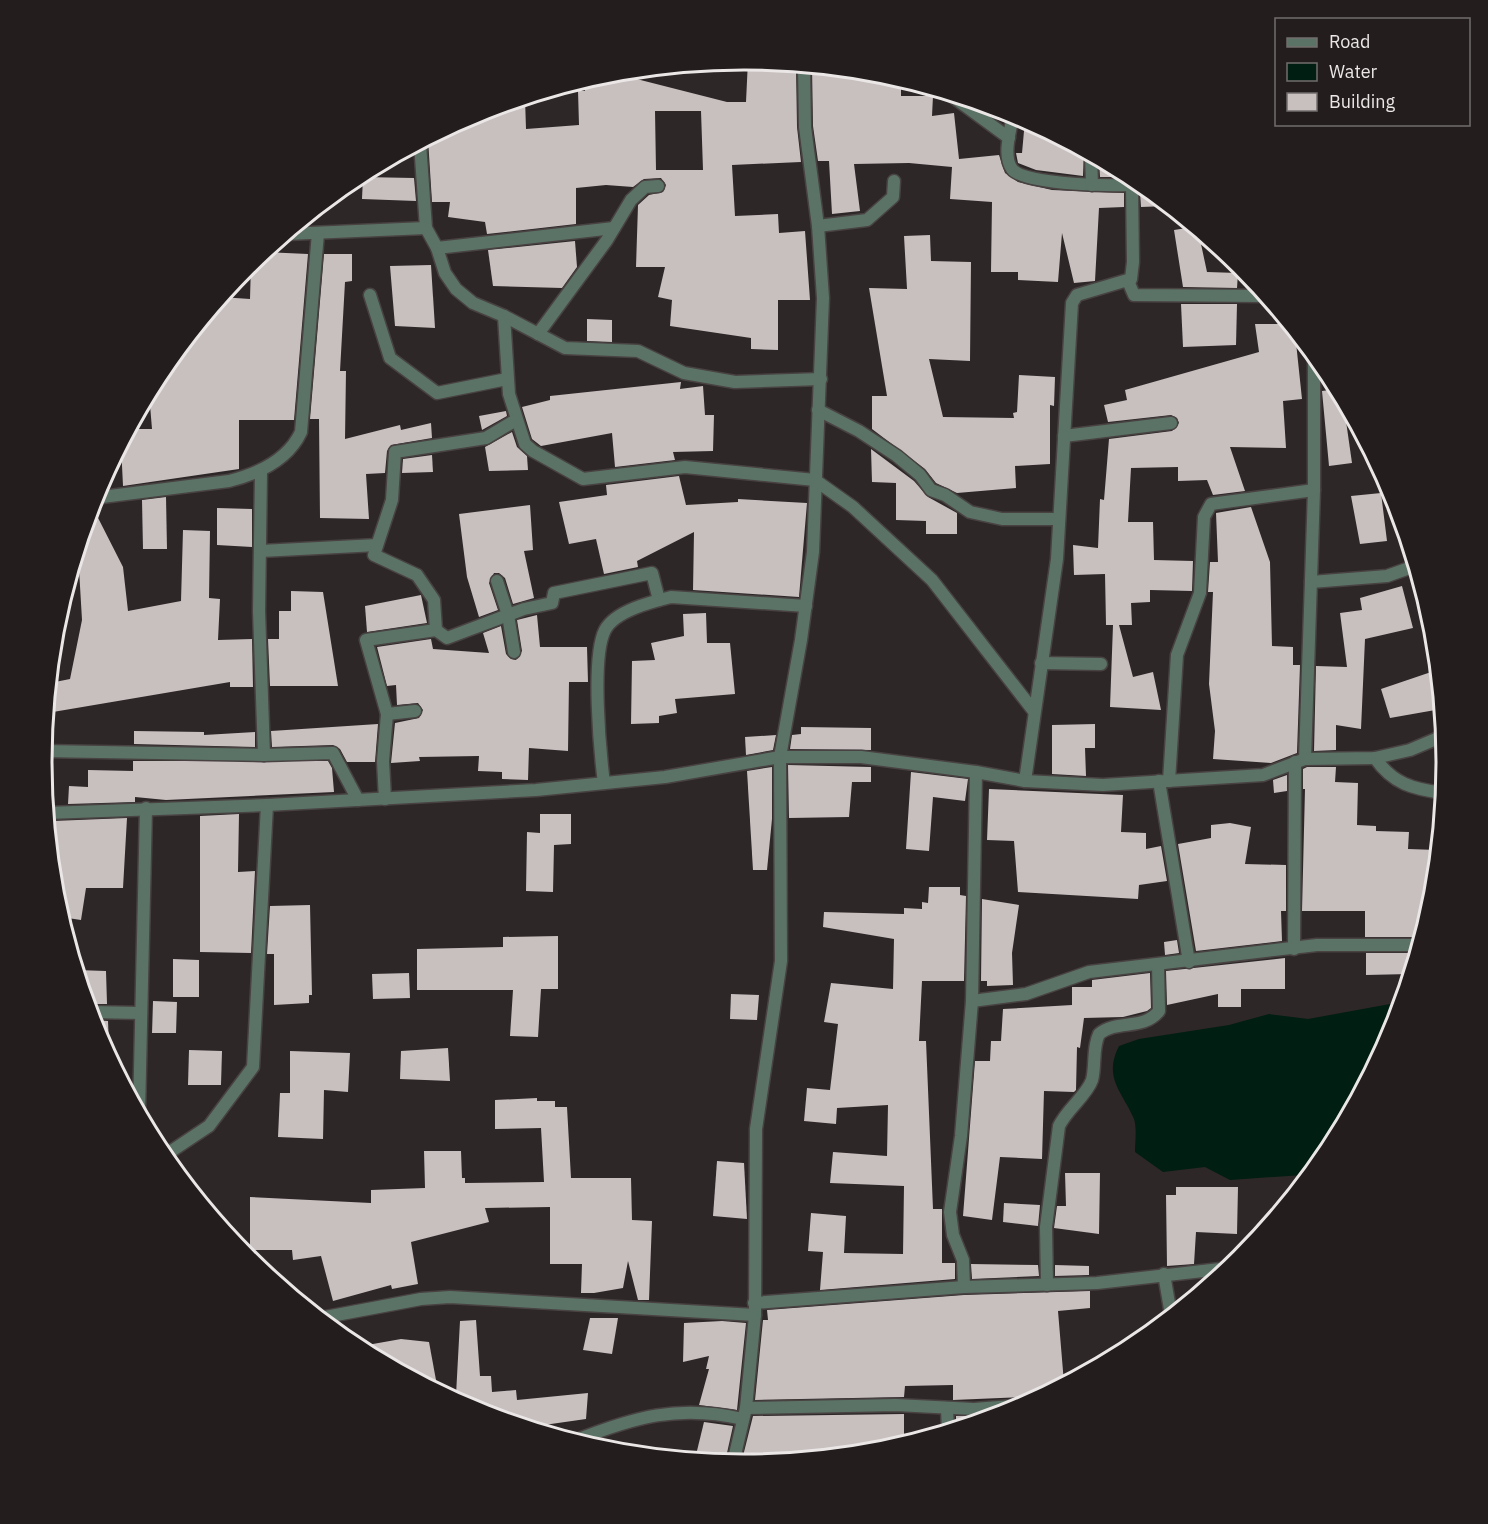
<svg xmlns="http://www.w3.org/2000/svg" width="1488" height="1524" viewBox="0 0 1488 1524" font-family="'IBM Plex Sans',sans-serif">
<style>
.water{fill:#001e11}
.building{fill:#c8bfbf;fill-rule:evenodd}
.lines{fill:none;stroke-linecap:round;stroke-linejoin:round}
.minor-casing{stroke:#484242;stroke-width:15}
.minor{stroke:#5b7366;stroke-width:12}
.rim{fill:none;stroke:#ebe7e7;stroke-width:3}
</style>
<rect width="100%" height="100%" fill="#2d2727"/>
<path class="water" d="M1401,1002C1385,1056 1342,1135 1306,1179L1303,1175L1230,1180L1205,1167L1163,1172L1135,1152C1135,1142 1137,1128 1134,1119C1122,1091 1103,1078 1119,1046L1139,1039L1229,1025L1269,1014L1308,1019Z"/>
<g class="building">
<path d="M748,60L796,65L797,127L801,162L732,165L735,216L778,214L779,233L805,231L810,300H778V350L751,349V338L670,326L672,300L658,297L665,267H636L638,205L649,195L663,192L666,185L661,178L644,179L633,187L606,185L576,188V224L487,234L485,222L448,217L450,202H432L428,139L476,113L525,98L526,129L579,125L578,91H585V80L613,73L727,102H746ZM655,111H701L703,170H656Z"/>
<path d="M812,67L881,74L901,80V96H933L932,116L954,113L959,159L999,155L1005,173L1018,182L1052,190L1124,193V207L1099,208L1095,281L1074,283L1062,233L1058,282L1018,280V272H991L992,202L950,199L952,167L909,163L854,164L860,211L832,214L829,161H818L813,126Z"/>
<path d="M1025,120L1084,151L1083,176L1036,170L1018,163L1016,153H1022Z"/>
<path d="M1099,160L1120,171L1131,177H1100Z"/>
<path d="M363,177L414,178L416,201L362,199Z"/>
<path d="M1147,189L1167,206L1141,207L1140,192Z"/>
<path d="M1193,227L1198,230L1207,272L1238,273L1237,288L1183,287L1174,230Z"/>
<path d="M930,235L931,261L971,262L970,361L929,359L943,417L1014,418L1013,413L1017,412L1019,375L1055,377L1054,406L1050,405V464L1015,466L1016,488L957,493L936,483L925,469L872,429V396H887L869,288L907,289L904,236Z"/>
<path d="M575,241L577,267L562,288L493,286L488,250Z"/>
<path d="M264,252L308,254L294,420H239V469L123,486L121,445L130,429H152L149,393L160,372L221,297L250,299L251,263Z"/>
<path d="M324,254H352V281L345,282L340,371H346L345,439L400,425L401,430L431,423L432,438L391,445L387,451L385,473L366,474L369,519L320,518L319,419H310Z"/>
<path d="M431,265L435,328L395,326L390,266Z"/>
<path d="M1181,304H1237L1236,345L1183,347Z"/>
<path d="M587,319L612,320V342L587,341Z"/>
<path d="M1255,324H1288L1295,333L1302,399L1283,401L1286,448L1230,447L1245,491L1213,495L1207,480L1178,481V467L1131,468L1128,522H1153L1154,560L1193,561L1192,591L1150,590V602L1131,603L1132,625H1119L1133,677L1153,672L1161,710L1110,707L1113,625H1106L1105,574L1074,575L1073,545L1098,548L1100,499L1104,500L1109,439L1172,431L1179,423L1177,418L1171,415L1108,422L1104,405L1127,400L1125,390L1259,352Z"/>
<path d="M681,382L680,389L703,386L705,415H714L713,451L673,452L675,460L615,467L612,433L541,446L532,439L522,407L550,400V396Z"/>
<path d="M1337,389L1343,400L1352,463L1329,466L1322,391Z"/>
<path d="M506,411L507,416L482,430L479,416Z"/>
<path d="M512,432L517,447L527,456L528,470L489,471L485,447Z"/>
<path d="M871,449L914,481L928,497L957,513V534H926V521L896,520V483L872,482Z"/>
<path d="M432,455L433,472L402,473L403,459Z"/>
<path d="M679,476L686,505L738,502V499L807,503L799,597L693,590L694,532L637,561L638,567L604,574L596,539L569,544L559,502L607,495L606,485Z"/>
<path d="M1381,493L1387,541L1360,544L1351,496Z"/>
<path d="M166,497L167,549H143L142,500Z"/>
<path d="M530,505L533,550L524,551L534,598L513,604L505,578L499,573H494L489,583L498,610L479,617L467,577L459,514Z"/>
<path d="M92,506L123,567L128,611L181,601L183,530L210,531L209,598L220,599L218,640L252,639L253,687H230V682L47,713L50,683L70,679L82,620L78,552Z"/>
<path d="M1251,507L1270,562L1272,646L1293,647V665H1300L1297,753L1271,763L1213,759L1215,731L1209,684L1213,592H1208L1210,562H1218L1216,513Z"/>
<path d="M217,508L252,509V547L217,545Z"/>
<path d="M1402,586L1413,628L1365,639L1361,729L1336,725V750L1314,751L1316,666L1347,667L1340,613L1362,610L1360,598Z"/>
<path d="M291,591L323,592L338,686H270L268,639H279V611H291Z"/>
<path d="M421,595L427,623L367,632L365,606Z"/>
<path d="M706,613L707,643H730L735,694L675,699L677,713L659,716V723L631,724L632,661L655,660L651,643L684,636L683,614Z"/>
<path d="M537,615L540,647H587L588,682H569L568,751L529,748L528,780L502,779V772L478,771L479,756L419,757L420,761L391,763L395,723L419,718L423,710L418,703L397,705L396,685L387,686L377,647L431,639L433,649L489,653L483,633L501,626L506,654L511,659L516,660L522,651L517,620Z"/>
<path d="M1437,670L1441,709L1390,718L1381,689Z"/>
<path d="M378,724L375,762H347L340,749L333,745L272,747L271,731Z"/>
<path d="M1095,724V748H1085L1086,776L1052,774V725Z"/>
<path d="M801,727L871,728V750L790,749L792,735L801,734Z"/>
<path d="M134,731L204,732V735L255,732V747L134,744Z"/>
<path d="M776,735L773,750L746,755L745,737Z"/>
<path d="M133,761H328L332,768L334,792L166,800L135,797V802L68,804L69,786L88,787V770L133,771Z"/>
<path d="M788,765L871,767V782H852L849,817L789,818Z"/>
<path d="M772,767V819L767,870H753L747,771Z"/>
<path d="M1307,767H1336L1335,782L1358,783L1357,825L1376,826V831L1409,832L1408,849L1437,850L1432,899L1421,937H1365V911H1302L1305,789H1303V769Z"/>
<path d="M911,772L968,779L965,801L933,797L929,851L906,849Z"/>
<path d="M1287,775V791L1274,793L1273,780Z"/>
<path d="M989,789L1123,795L1121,832L1146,833V849L1161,846L1167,881L1139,885L1138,899L1018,892L1014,841L987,840Z"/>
<path d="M239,814L238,872L255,871L251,953L200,952V816Z"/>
<path d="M540,814H571V844L554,845L553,892L526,891L527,832L540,833Z"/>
<path d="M127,818L123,888H86L81,920L61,917L55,899L53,872V821Z"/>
<path d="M1230,823L1251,827L1245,864L1286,865V911H1281L1282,941L1196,951L1178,844L1211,838V825Z"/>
<path d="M929,887H960V895L966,896L964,981H922L919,1041H926L933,1209H942V1263H955V1279L820,1290L823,1252L808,1251L811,1213L846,1216L844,1253L903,1254L904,1186L830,1183L833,1152L887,1156L888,1105L837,1108L836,1124L804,1121L807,1088L830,1090L838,1024L824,1022L831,983L893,989L894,939L823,927L824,912L904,914V908L922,909V902L928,903Z"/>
<path d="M982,899L1019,905L1012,953L1013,985L987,986V981H981Z"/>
<path d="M310,905L312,995H309V1003L274,1005V954H267L270,906Z"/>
<path d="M558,936V989H541L538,1037L510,1036L513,990H417V949L503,947V937Z"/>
<path d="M1177,940L1179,953L1165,955L1164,942Z"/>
<path d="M1366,953H1416L1410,974L1366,975Z"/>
<path d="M1285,958V989H1241V1007H1218V994L1167,1005L1166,971Z"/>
<path d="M173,959L199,960V997H173Z"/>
<path d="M77,970L106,971L107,1004H87Z"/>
<path d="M409,973L410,998L373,999L372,974Z"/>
<path d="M1150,973L1151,1008L1147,1011L1123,1017L1084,1018L1080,1048L1077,1047L1076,1090L1074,1092L1044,1091L1042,1159L1000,1157L992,1220L963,1216L975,1061H990L991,1041H1001L1003,1009L1072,1005V987H1092V980Z"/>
<path d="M731,994L759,995L757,1020L730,1019Z"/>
<path d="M153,1001L177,1002L176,1033H152Z"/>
<path d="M92,1020L108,1021L109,1046H104Z"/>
<path d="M448,1048L450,1081L400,1079L401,1051Z"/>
<path d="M189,1050L222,1051L221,1085H188Z"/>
<path d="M290,1051L350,1053L348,1092L324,1090L323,1139L278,1137L280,1093H290Z"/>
<path d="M537,1098V1101H555V1107H567L571,1178H631L632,1220L652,1221L649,1300H638L628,1261L623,1288L594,1293H581L582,1264H550V1207L485,1208L489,1222L411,1242L418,1284L392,1289L391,1285L333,1301L321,1256L293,1260L292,1250H250V1197L371,1203V1190L425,1188L424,1151H461L462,1178H465V1183L544,1182L541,1128L495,1129V1100Z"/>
<path d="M717,1161L744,1163L747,1219L713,1216Z"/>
<path d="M1065,1173H1100L1099,1234L1054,1228L1057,1206H1066Z"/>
<path d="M1176,1187H1238L1237,1234L1196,1232L1194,1264L1167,1266L1166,1195H1176Z"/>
<path d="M1004,1203L1040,1205L1038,1226L1003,1222Z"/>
<path d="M971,1264L1038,1265L1039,1276L972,1279Z"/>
<path d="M1055,1265L1089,1266V1275L1055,1276Z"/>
<path d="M1090,1291V1308L1058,1311L1064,1383L1026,1393L1027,1397L953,1400V1385L905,1386L904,1397L755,1400L763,1320H768L767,1310L964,1295Z"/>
<path d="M590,1318H618L612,1354L583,1350Z"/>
<path d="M476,1320L480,1376H491L492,1392L516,1390L517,1400L588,1393L586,1419L530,1427L475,1410L447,1395H456L460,1321Z"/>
<path d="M722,1321L746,1323L737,1410L699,1405L709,1369H706L709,1356L683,1362L684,1323Z"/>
<path d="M401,1339L429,1342L438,1391L356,1347Z"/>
<path d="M904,1414V1444L881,1451L741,1464L753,1416Z"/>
<path d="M997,1415L994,1416L956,1428V1416Z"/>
<path d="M704,1422L733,1426L725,1462L695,1459Z"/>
</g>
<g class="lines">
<defs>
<g id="minor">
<path d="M949,94L1009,138"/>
<path d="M1013,114C1011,130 1002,155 1012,169C1023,185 1121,187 1141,184"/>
<path d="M420,143L426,228L437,248L445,273L456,289L473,303L504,316L565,348L638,351L684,373L735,382L821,379"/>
<path d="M1091,155L1092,185"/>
<path d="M818,226L867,220L893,197L894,181"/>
<path d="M287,234L426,228"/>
<path d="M437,248L614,228"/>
<path d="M1128,281L1134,295L1265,296"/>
<path d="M370,295L390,358L437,393L507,379"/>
<path d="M504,316L509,394L525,444L533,451L583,479L685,467L815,480L853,507L932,580L1033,710"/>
<path d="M538,334L607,240L631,200L645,187L658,186"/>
<path d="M818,410L859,431L897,456L920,475L931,490L945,495L970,512L1002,519H1059"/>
<path d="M1064,436L1171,423"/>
<path d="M261,472L259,611L264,755"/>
<path d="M94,498L229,481C257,474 288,460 301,432L318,233"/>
<path d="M261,551L377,545"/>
<path d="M497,581L508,615L514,652"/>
<path d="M1311,582L1387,576L1415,566"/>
<path d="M436,630L447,638L524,609L552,603L554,593L652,573L659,600"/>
<path d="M1041,663L1101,664"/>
<path d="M387,714L415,711"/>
<path d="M43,751L264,755L333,753L358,800"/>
<path d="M1375,758C1393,784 1413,789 1443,793"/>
<path d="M1305,759L1314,490V355"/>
<path d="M1025,781L1057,559L1072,303L1077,295L1131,279L1133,262L1132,185"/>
<path d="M1159,781L1189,962"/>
<path d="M1169,781L1177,655L1200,593L1204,517L1211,504L1218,503L1314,490"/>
<path d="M604,783C600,752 591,657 605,630C615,611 651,602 671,597L806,606"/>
<path d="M385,799L383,761L387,714L366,640L436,630L434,600L417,575L374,555L392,500L395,452L486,438L516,420"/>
<path d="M47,813L267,805L536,790L665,777L780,757H861L976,772L1025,781L1103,785L1263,775L1305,759L1375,758L1410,750L1443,736"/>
<path d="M1294,949L1295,762"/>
<path d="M972,1001L1026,994L1089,972L1317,945H1419"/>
<path d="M90,1012L141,1013"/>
<path d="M139,1113L146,808"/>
<path d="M164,1156L209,1126L253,1067L267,805"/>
<path d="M1164,1274L1171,1315"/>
<path d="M1047,1285L1046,1227L1059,1126C1067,1109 1087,1095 1092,1080C1096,1065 1092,1049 1099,1034C1117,1019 1143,1031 1159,1011L1158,965"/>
<path d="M964,1287L963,1260L953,1235L950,1212L961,1136L972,1001L976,772"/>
<path d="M754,1303L964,1287L1097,1283L1229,1268"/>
<path d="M320,1318L421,1299L450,1297L755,1315"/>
<path d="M746,1408L896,1405L974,1409L1024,1405"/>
<path d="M947,1409L948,1430"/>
<path d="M574,1441C634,1417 679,1404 743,1419"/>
<path d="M733,1463L746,1408L755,1315L756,1129L781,961L780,757L801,640L813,552L823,298L818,226L805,127L804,66"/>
</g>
</defs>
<use href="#minor" class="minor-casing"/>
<use href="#minor" class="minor"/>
</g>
<path d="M0 0H1488V1524H0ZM52 762a692 692 0 1 1 1384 0a692 692 0 1 1-1384 0Z" fill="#231d1d" fill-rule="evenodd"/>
<path class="rim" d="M52 762a692 692 0 1 1 1384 0a692 692 0 1 1-1384 0Z"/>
<rect x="1275" y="18" width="195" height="108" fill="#231d1d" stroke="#736e6e" stroke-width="1.5"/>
<rect x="1287" y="38" width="30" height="9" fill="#5b7366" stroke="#736e6e" stroke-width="1.5"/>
<text x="1329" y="48" font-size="18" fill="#ebe7e7">Road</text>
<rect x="1287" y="63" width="30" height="18" fill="#001e11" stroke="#736e6e" stroke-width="1.5"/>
<text x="1329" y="78" font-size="18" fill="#ebe7e7">Water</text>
<rect x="1287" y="93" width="30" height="18" fill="#c8bfbf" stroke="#736e6e" stroke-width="1.5"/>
<text x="1329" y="108" font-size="18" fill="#ebe7e7">Building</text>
</svg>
